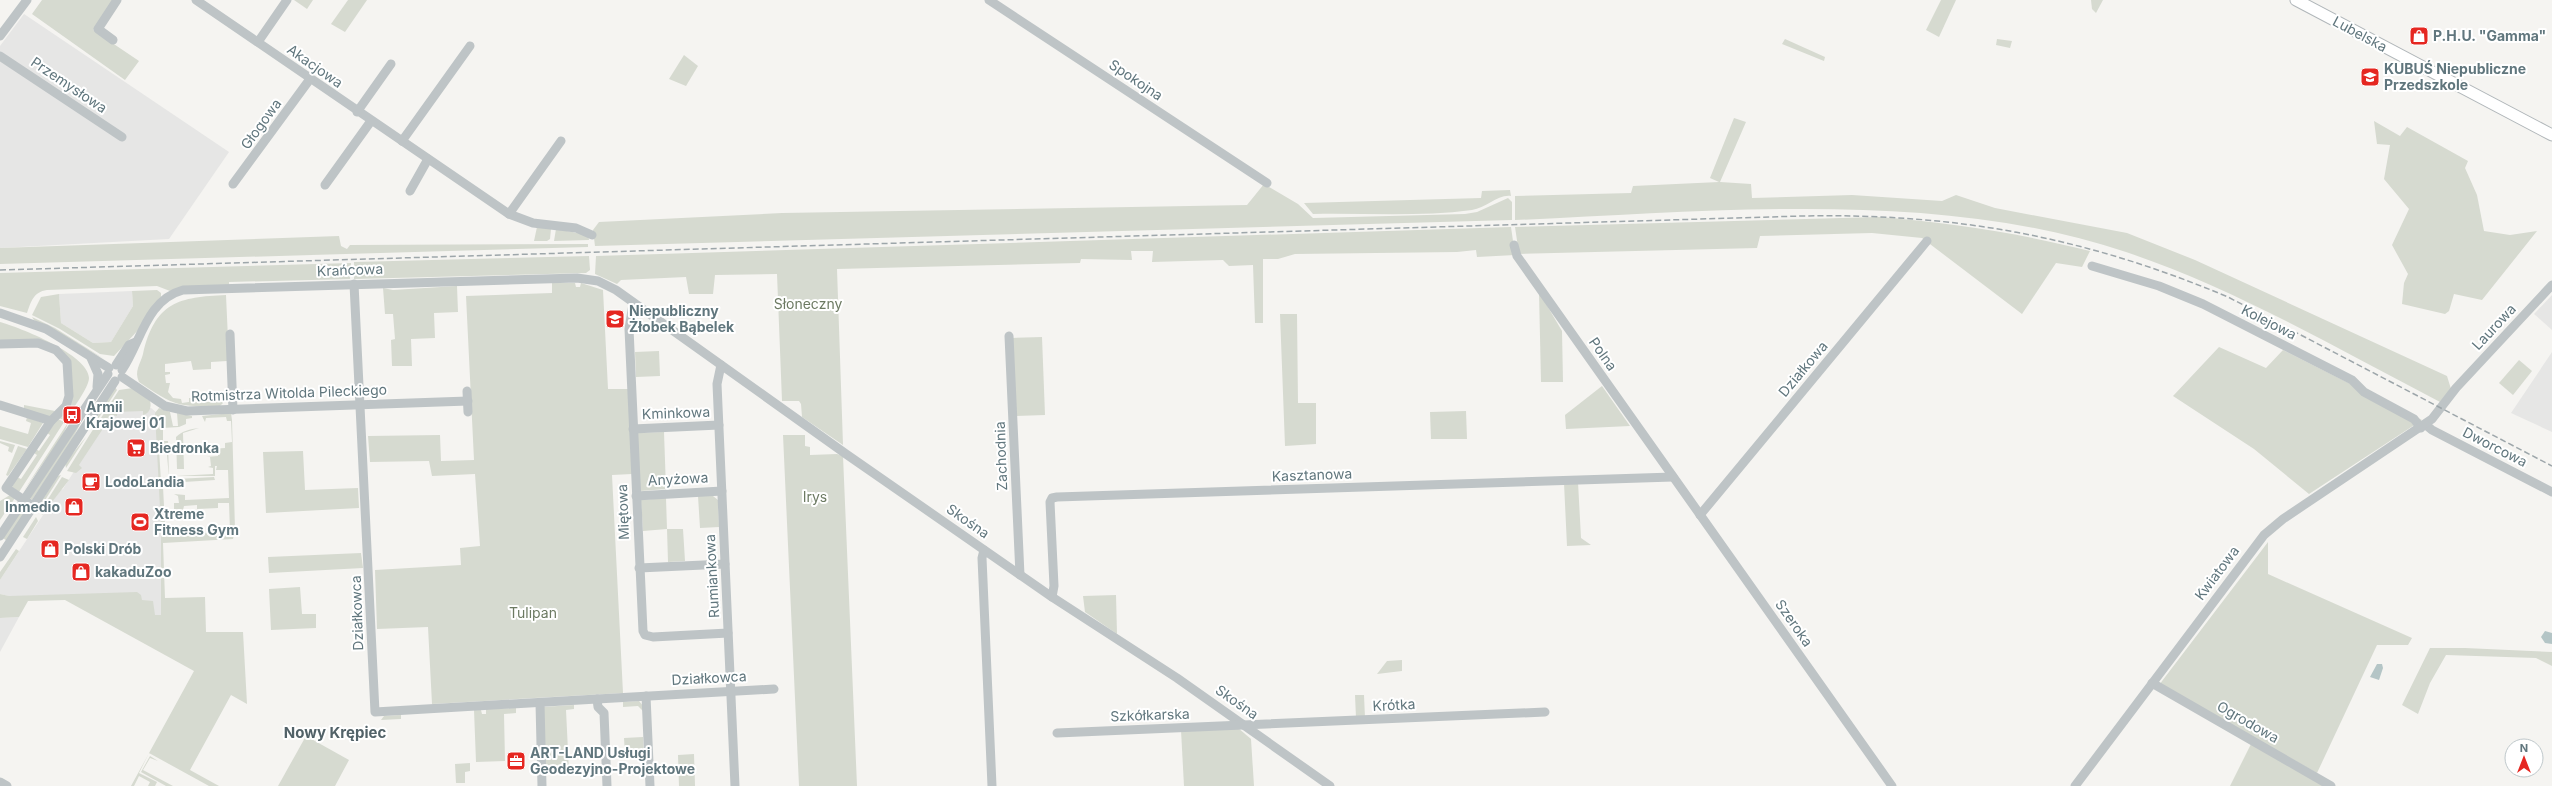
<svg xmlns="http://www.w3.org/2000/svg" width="2552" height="786" viewBox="0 0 2552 786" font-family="Inter,sans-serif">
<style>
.built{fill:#e6e6e5}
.green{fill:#d6dad0}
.water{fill:#b4c5c6}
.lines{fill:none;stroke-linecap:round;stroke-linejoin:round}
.major-casing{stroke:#b1b7ba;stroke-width:13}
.minor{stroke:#bec4c6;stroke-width:9}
.major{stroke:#fff;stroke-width:11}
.rail{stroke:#9da6aa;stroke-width:1.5;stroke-dasharray:6 3;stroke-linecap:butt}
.labels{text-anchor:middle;stroke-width:4;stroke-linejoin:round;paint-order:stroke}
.street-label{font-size:14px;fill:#60767d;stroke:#fff}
.poi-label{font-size:14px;font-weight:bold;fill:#60767d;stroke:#fff;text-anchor:start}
.park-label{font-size:14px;fill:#6c7a62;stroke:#fff}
.neighbourhood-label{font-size:15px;font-weight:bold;fill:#526268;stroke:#fff}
</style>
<rect width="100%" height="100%" fill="#f5f4f1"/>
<g class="built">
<path d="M24,14L229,152L169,239L0,248V46Z"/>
<path d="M132,291L133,306L111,342L93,343L61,323L59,294Z"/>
<path d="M2552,295V330L2534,314Z"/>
<path d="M2552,352V432L2511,413Z"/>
<path d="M151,408L157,413L166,654L68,596H9L0,594V580L59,491L63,489L111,412Z"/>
<path d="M19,617L0,652V618Z"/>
</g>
<g class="green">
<path d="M42,0H114L93,30L139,61L125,80L32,14Z"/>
<path d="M294,0H313L307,9Z"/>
<path d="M348,0H367L345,32L331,24Z"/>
<path d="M1941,0H1956L1939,37L1926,30Z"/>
<path d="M2091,0H2103L2096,13L2092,9Z"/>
<path d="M1785,39L1825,57L1824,61L1782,44Z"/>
<path d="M1997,39L2012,41L2010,48L1996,45Z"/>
<path d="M684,55L698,66L686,86L669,79Z"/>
<path d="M1734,118L1746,122L1720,182L1751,184L1752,198L1852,195L1942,201L1956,195L1995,208L2127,233L2195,260L2447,376L2451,389L2440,402C2338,349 2236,289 2126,252C1935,188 1713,212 1515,220V196L1631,193L1633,186L1719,182L1710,178Z"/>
<path d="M2374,121L2400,136L2407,127L2468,161L2465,168L2477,195L2484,231L2510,235L2537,231L2482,300L2454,294L2449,311L2445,314L2402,304L2404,283L2408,274L2392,245L2409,209L2384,179L2390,145L2377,144Z"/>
<path d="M1264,184L1298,204L1313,218L1465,214L1477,212L1508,198L1512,202V220L595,246L593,230L599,222L782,213L1247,205Z"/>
<path d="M1510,190L1511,196C1498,194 1486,208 1472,210C1420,217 1366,213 1313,214L1304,203L1481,198L1482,191Z"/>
<path d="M1879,217C1954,223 2018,233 2090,251L2082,267L2056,263L2022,314L1922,238L1872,233L1760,236L1757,248L1519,254L1515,227Z"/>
<path d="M537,227L551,229L550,239L547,241H534Z"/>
<path d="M1511,227L1515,255L1477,257L1476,250L1457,252L1295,254L1278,259H1263V323H1255L1253,265L1229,266L1223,260L1152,262L1153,251H1131L1132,260L1081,259L1080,263L837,269L843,445L802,417L801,404L799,401H782L777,274L715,275L713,294H689L686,277L621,280L617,284L595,274L596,256Z"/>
<path d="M556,229L588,235L589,240L554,241Z"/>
<path d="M339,236L341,246L347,249L350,245L588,244V247L0,264V248Z"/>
<path d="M589,256L590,270L586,273L354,279V262Z"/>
<path d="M351,263L350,279L229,282V285L170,291L157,286L47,290C33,292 31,302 27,313L0,306V273Z"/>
<path d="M552,283H575L576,287H580L581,283L603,290L608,389H628L632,474L612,475L623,693L432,704L428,627L377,629L375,570L461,565L460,548L480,546L475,474L432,476L429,461L370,462L368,436L440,435L441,461L474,460L466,296L552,293Z"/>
<path d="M457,286L458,312L434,313L435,338L411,339L412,366H392L391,340L395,339L393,314H385L383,288L393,290Z"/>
<path d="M157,290L161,293V297L140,328L114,356L100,354L60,329L32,315L41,297L59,294L61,323L93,343L111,342L133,306L132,291Z"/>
<path d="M1539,292L1562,331L1563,382H1541Z"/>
<path d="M226,295L231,405L227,361L211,362V369L193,370L191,361L165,364V372H170V374L165,375L166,383H170L168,392L173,398L181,399L182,403L189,402V398H192V402H200V398H202L203,402H211V397H213V402L221,401V397L223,403L220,406C177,407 175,406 139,382C134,371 140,365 143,354C155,302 179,297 226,295Z"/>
<path d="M1280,314H1297L1298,403H1316V444L1285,446Z"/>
<path d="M32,317L55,328L104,359L34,320Z"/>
<path d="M0,322C19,327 89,355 89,378C89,388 71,411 65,420L58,418L71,401L60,351L0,341Z"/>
<path d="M1042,337L1045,415L1016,416L1011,338Z"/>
<path d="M2219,347L2266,368L2283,350L2422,420L2309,494L2254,449L2173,396Z"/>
<path d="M659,351L660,376L636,377L635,352Z"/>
<path d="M2519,360L2532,371L2513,395L2499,383Z"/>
<path d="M1602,386L1630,426L1566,429L1565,415Z"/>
<path d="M115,387L117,390L96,422L100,410Z"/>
<path d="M133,388L150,401C152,407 149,414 143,415V411L117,412V416L112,415L107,422L101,418L119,390Z"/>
<path d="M24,405L55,411L50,417L24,410Z"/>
<path d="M159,408L170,412L173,426H178L177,413L192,416V418L186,419V424L179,427L163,428V441H168L169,478L166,444H162V448L159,449L161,482L167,485L163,487L165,524H168V532L169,528H186L187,534L230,531L229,503H218V508L197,509V505L184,506L183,510L174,509V503H179L178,496L174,494L185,495V500L229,498L228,470H216L217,466H215V476H176L213,474V468L208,467L211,466L210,457H206L218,456V454L195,455V450L225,448V443L232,442L231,421H227L226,417L206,418L205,422L202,416L231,413L232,420L235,530L233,539L163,543L165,598L205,597L206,632H243L247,704L231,695L190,770L219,786H209L149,753L139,773L157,782L155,786H148L150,782L139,776L134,786H131L194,671L65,600L28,601L19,617L0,618V594L9,596L137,592L141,595L142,600L153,601L155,615H161V527L155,413Z"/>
<path d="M1466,411L1467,439H1431L1430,412Z"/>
<path d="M27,417L43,423L28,447L0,439V426L28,434L31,423L26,421Z"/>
<path d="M58,419L64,422L19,492L12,487L17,477L21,479L37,455L34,453L36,449L39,451L50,435L47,433Z"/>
<path d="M82,420L70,444L32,500L30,498Z"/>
<path d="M99,420L106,424L79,465L82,468L76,473L67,471Z"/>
<path d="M69,421L63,435L23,492Z"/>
<path d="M199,428L183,433L184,469H177L176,437C182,431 190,429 199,428Z"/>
<path d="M664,432L666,489L640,491L637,433Z"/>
<path d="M783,435H805V446L810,447V455L837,454L843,456L857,786H799Z"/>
<path d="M86,437L66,468L65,463Z"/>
<path d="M0,441L15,445L12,453L8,451L9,447L0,443Z"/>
<path d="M18,446L27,449L8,476L6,475Z"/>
<path d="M303,451L305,490L358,488L359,508L266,513L263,452Z"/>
<path d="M61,475L40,508L39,505L58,476Z"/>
<path d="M62,477L69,480L42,515L41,510Z"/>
<path d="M214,477L215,480L184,482V487L173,489L174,487L178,488L180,483L176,482L177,479Z"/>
<path d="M1578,482L1581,538L1591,545L1567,546L1564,483Z"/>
<path d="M10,495L15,498L0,520V501Z"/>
<path d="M698,496H713L718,500L719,527L700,528Z"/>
<path d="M666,498L667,529H683L685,561L668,562L667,529L643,531L641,500Z"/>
<path d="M24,506L28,507L7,541L3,538Z"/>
<path d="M36,517L38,521L27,539L23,537Z"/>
<path d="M2268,542V574L2412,638L2408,645H2377L2317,773L2159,685Z"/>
<path d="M16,549L19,551L0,580V572Z"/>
<path d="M361,553L363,568L269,573L268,557Z"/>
<path d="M300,587L302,614H316V628L271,630L269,589Z"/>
<path d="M1116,595L1117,634L1085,612L1083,596Z"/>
<path d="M2430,648H2465L2552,652V666L2536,658L2446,655L2430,683L2418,714L2402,705Z"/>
<path d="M1402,660V671L1377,674L1387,661Z"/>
<path d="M1355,695H1364L1365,718H1356Z"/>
<path d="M639,701L644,707L643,711L638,706L623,707V702Z"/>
<path d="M574,705V709L566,710L569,771L544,772L542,707Z"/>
<path d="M516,708V713L504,714L505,761L476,762L474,710H481L482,714H486V709Z"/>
<path d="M401,715V719L381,720L384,716Z"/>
<path d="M1238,728L1251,739L1254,786H1184L1181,730Z"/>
<path d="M306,736L349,760L335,786H278Z"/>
<path d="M643,737L644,754L625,755L624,738Z"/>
<path d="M2251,744L2326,786H2230Z"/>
<path d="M694,754L695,786H679L678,755Z"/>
<path d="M150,756L158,761L150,758L143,770L173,786H166L141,772Z"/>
<path d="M470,763V771L465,772V783H456L455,764Z"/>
</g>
<g class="water">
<path d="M2545,631L2552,633V644L2545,643L2541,637Z"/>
<path d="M2377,664H2382L2383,668L2379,680L2370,677Z"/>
</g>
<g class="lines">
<defs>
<path id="major" d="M2296,0L2552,135"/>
</defs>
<use href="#major" class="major-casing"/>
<g class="minor">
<path d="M196,0L509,214L533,223L576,228L592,235"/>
<path d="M989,0L1267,183"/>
<path d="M0,36L27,0"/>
<path d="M113,40L98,29L117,0"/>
<path d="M258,42L287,0"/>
<path d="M0,56L122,137"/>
<path d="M357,112L391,64"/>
<path d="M402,141L470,46"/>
<path d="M233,184L310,79"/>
<path d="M325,185L371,121"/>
<path d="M410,191L428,159"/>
<path d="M509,214L561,141"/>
<path d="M1514,245L1517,256L1892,786"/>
<path d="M2092,266L2159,286L2203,304L2352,380L2364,392L2414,419L2421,428"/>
<path d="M354,284L375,712L597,699L598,707L604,713L607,786"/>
<path d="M633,304L629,329L643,631L645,635L653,637L728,633"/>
<path d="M0,313L46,329L109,368"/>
<path d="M230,334L233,410"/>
<path d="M1009,336L1020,575"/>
<path d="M0,344L38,343L56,350L67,362L69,396L66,406L51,421L6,488L33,506"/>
<path d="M91,358L98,374L97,387"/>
<path d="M116,365L129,345L136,342"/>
<path d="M721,365L717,384L735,786"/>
<path d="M122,370C141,342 146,300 183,290L577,278L598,281L616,290L846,454L1052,597L1177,678L1330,786"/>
<path d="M122,377L165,406L187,411L468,401"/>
<path d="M467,391L468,412"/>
<path d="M0,405L51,421"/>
<path d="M2426,425L2432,430L2552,492"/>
<path d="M633,429L719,425"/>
<path d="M636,496L722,491"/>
<path d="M1700,515L1927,241"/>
<path d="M0,536L108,374"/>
<path d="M984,550L982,558L992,786"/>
<path d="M0,557L115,381"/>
<path d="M639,568L725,564"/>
<path d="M1052,597L1054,586L1050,502L1052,498L1057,497L1673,477"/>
<path d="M2152,683L2331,786"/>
<path d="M646,696L650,786"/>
<path d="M597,699L774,689"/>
<path d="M540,703L542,786"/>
<path d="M1057,733L1545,712"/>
<path d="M0,782L7,786"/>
<path d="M2075,786L2264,535L2283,519L2432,419L2456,388L2552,285"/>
</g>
<use href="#major" class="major"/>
<path class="rail" d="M0,270L1802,216C1957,213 2085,237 2228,297L2552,466"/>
</g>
<defs>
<symbol id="shop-square" viewBox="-11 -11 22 22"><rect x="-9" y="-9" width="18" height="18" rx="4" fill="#e52721" stroke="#fff"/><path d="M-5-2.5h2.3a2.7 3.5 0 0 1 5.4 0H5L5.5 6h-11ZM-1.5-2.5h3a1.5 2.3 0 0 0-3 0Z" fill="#fff"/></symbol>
<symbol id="school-square" viewBox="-11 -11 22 22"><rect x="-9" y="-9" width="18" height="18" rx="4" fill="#e52721" stroke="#fff"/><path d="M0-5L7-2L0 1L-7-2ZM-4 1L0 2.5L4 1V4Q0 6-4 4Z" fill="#fff"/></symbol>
<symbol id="bus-square" viewBox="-11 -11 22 22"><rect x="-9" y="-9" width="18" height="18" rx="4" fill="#e52721" stroke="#fff"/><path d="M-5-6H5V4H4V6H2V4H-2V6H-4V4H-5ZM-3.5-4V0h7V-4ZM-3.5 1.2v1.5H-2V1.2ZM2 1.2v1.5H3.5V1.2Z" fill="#fff"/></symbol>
<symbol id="supermarket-square" viewBox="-11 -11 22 22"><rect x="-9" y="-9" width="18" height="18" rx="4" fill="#e52721" stroke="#fff"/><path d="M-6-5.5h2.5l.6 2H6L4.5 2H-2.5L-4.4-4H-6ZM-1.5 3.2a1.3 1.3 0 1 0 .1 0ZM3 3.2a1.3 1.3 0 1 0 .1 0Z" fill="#fff"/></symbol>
<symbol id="cafe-square" viewBox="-11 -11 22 22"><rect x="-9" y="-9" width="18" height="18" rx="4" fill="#e52721" stroke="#fff"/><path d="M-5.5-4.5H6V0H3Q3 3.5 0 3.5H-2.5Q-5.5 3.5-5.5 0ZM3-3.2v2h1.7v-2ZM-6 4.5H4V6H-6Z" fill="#fff"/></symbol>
<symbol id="stadium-square" viewBox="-11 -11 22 22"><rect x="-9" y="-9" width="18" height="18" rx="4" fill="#e52721" stroke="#fff"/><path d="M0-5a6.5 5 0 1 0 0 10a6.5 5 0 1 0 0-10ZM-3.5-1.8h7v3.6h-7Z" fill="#fff"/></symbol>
<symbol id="office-square" viewBox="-11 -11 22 22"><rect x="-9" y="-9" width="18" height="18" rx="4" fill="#e52721" stroke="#fff"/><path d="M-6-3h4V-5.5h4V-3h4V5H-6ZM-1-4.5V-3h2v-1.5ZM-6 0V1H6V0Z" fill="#fff"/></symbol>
</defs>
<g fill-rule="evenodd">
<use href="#shop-square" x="2408" y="25" width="22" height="22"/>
<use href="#school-square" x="2359" y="66" width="22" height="22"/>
<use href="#school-square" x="604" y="308" width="22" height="22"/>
<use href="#bus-square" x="61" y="404" width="22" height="22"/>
<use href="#supermarket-square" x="125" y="437" width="22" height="22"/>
<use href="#cafe-square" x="80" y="471" width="22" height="22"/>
<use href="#shop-square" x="63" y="496" width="22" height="22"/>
<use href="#stadium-square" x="129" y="511" width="22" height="22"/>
<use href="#shop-square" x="39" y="538" width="22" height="22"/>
<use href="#shop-square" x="70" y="561" width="22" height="22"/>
<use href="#office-square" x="505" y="750" width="22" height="22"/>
</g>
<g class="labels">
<g class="street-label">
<text transform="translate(2360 34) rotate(28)" y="5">Lubelska</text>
<text transform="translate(315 66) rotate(35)" y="5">Akacjowa</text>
<text transform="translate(1136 80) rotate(34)" y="5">Spokojna</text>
<text transform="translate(69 85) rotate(34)" y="5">Przemysłowa</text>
<text transform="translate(261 124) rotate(-54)" y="5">Głogowa</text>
<text transform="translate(350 270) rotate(-2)" y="5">Krańcowa</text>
<text transform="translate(2269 322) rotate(27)" y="5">Kolejowa</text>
<text transform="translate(2494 327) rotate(-47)" y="5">Laurowa</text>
<text transform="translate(1603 354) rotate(55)" y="5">Polna</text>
<text transform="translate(1803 369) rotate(-50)" y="5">Działkowa</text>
<text transform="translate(289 393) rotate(-2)" y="5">Rotmistrza Witolda Pileckiego</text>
<text transform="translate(676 413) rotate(-2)" y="5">Kminkowa</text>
<text transform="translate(2495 447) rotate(27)" y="5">Dworcowa</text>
<text transform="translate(1001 456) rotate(-92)" y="5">Zachodnia</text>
<text transform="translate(1312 475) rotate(-2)" y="5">Kasztanowa</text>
<text transform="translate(678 479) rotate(-3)" y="5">Anyżowa</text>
<text transform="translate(623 512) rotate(-92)" y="5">Miętowa</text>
<text transform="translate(968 521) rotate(35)" y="5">Skośna</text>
<text transform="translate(2217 573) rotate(-53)" y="5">Kwiatowa</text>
<text transform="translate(712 576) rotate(-93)" y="5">Rumiankowa</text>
<text transform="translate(357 613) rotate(-92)" y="5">Działkowca</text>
<text transform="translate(1794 623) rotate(55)" y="5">Szeroka</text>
<text transform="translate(709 678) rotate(-3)" y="5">Działkowca</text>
<text transform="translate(1237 702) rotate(35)" y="5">Skośna</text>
<text transform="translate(1394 705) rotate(-3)" y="5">Krótka</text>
<text transform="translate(1150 715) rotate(-2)" y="5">Szkółkarska</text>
<text transform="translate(2248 722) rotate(30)" y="5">Ogrodowa</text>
</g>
<g class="poi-label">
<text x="2433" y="41">P.H.U. "Gamma"</text>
<text x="2384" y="74">KUBUŚ Niepubliczne<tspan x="2384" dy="16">Przedszkole</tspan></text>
<text x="629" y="316">Niepubliczny<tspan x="629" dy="16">Żłobek Bąbelek</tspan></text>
<text x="86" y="412">Armii<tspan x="86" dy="16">Krajowej 01</tspan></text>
<text x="150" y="453">Biedronka</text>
<text x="105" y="487">LodoLandia</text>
<text x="60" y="512" text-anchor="end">Inmedio</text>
<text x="154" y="519">Xtreme<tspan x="154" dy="16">Fitness Gym</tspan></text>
<text x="64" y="554">Polski Drób</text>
<text x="95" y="577">kakaduZoo</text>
<text x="530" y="758">ART-LAND Usługi<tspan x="530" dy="16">Geodezyjno-Projektowe</tspan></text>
</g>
<g class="park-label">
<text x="808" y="309">Słoneczny</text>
<text x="815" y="502">Irys</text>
<text x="533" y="618">Tulipan</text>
</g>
<g class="neighbourhood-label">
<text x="335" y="738">Nowy Krępiec</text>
</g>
</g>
<g transform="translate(2524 758)"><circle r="19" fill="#ffffff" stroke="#bfc8cb"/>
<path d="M0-3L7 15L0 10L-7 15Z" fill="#e52721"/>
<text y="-6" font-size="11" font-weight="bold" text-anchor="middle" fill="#60767d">N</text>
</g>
</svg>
